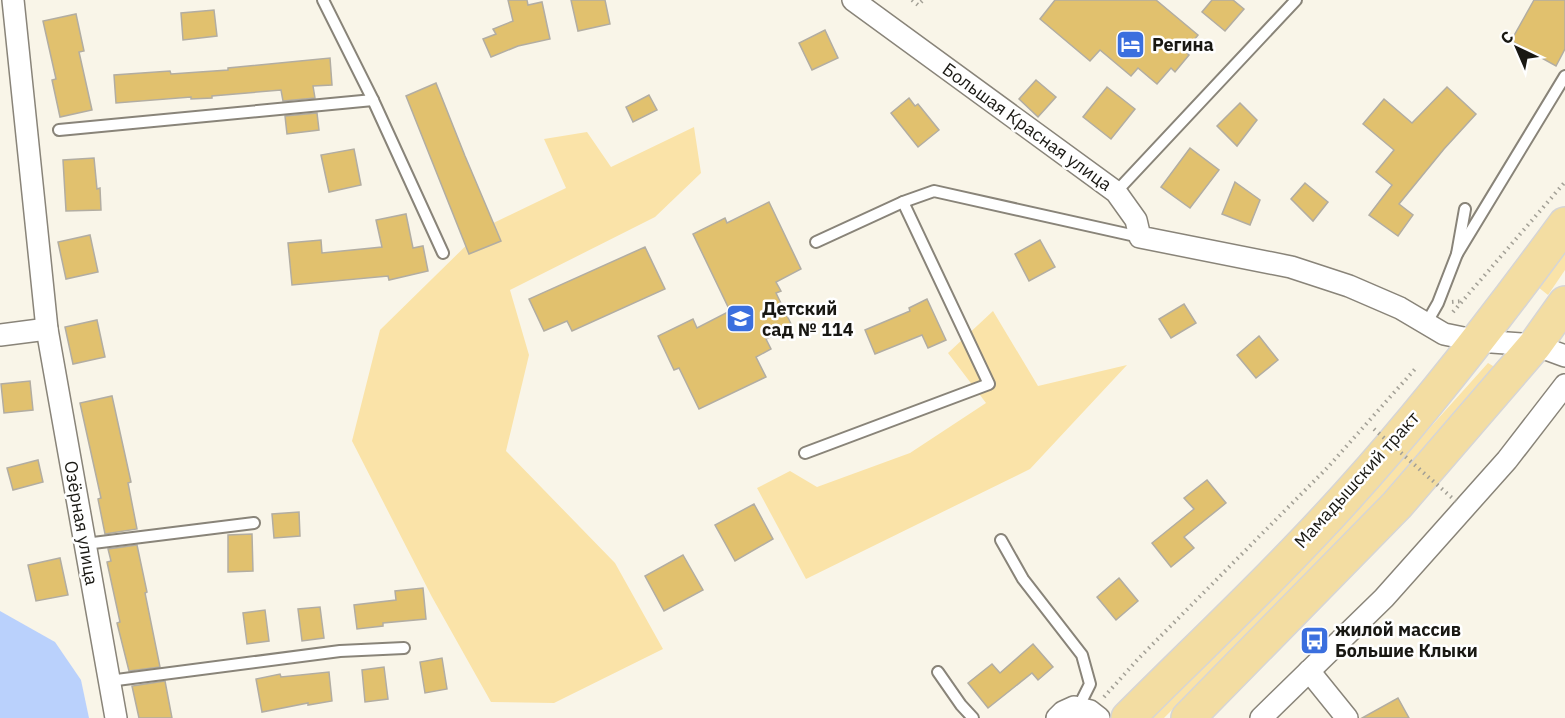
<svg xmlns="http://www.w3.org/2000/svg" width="1565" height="718" viewBox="0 0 1565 718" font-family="'IBM Plex Sans',sans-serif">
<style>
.green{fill:#fae3a8}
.water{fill:#bad1fc}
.building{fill:#e1c16e;stroke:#b2ada2;stroke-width:1.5}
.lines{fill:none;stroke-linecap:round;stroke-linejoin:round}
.service-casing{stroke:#898479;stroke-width:14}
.minor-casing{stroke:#898479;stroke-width:24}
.primary-casing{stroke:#d6d5d5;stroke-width:36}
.path{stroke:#a3a096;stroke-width:4;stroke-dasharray:1.5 4.5;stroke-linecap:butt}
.service{stroke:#fff;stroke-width:10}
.minor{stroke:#fff;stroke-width:21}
.primary{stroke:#f3dda2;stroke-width:33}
.path-bridge{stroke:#a3a096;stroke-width:4;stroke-dasharray:1.5 4.5;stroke-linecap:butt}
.labels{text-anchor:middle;stroke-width:5;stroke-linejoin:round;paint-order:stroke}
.poi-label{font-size:18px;font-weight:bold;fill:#191813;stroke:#fff;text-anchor:start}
.street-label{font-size:18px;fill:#191813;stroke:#fff}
</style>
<rect width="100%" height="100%" fill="#f9f5e8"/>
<g class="green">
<path d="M694,127L701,173L655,217L510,290L529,355L506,451L615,563L663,649L554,703L491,702L432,597L352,441L380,330L485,227L566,188L544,139L587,132L611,167Z"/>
<path d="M1565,249V270L1548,295L1538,287Z"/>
<path d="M993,311L1038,386L1127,365L1030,469L806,579L757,488L790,471L817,487L910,453L986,403L948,353Z"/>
<path d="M1488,363L1498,369L1382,498L1164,718H1148L1374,490Z"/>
</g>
<path class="water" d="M0,611L55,642L81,680L89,718H0Z"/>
<g class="building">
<path d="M508,0H527L528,5L542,2L550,39L518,46L491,57L483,39L496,34L493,29L513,21Z"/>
<path d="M571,0H605L610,24L578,31Z"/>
<path d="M1055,0H1156L1198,35L1185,51L1189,55L1175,72L1171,68L1157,84L1138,68L1131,76L1100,50L1090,61L1040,19Z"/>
<path d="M1212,0H1233L1244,9L1225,31L1202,12Z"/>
<path d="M1534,0H1565V49L1556,66L1511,41Z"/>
<path d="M214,10L217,36L183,40L181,13Z"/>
<path d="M76,14L84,51L79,52L92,110L60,117L52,80L56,79L43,21Z"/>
<path d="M825,30L838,58L812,70L799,43Z"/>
<path d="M330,58L332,85L313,86L315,98L283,101L281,90L212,96V98L191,99V97L116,103L114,75L170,71L171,74L228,70V68Z"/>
<path d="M1036,80L1056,97L1038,117L1019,99Z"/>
<path d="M436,83L465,156L501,241L469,254L406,96Z"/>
<path d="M1107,87L1135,109L1111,139L1083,117Z"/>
<path d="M1447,87L1476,114L1444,149L1399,204L1413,215L1398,236L1369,215L1392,185L1376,172L1394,150L1363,124L1384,99L1412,123Z"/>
<path d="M649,95L657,110L633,122L626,107Z"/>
<path d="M909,98L915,106L918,104L939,130L918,147L891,113Z"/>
<path d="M1240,103L1257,120L1237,146L1217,126Z"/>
<path d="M317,113L319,130L287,134L285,116Z"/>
<path d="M1190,148L1219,170L1190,208L1161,187Z"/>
<path d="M354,149L361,185L329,192L321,155Z"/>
<path d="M94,158L97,189L100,188L101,210L66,211L63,160Z"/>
<path d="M1235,182L1260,200L1250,225L1222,214Z"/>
<path d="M1305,183L1328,202L1313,221L1291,199Z"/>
<path d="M769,202L801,269L776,282L781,291L776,293L792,326L766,339L771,349L756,357L766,377L699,409L679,368L674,370L658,336L693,319L697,328L730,311L693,234L725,218L727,223Z"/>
<path d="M406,214L413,248L423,246L428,271L389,280L388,276L292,285L288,243L321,240L322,253L382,247L376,220Z"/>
<path d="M90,235L98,272L66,279L58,242Z"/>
<path d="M1040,240L1055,267L1029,281L1015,254Z"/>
<path d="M645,247L665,289L572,331L567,321L544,331L529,299Z"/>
<path d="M927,299L946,340L928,348L922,335L875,354L865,330L910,311L909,308Z"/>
<path d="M1184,304L1196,323L1171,338L1159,319Z"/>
<path d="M97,320L105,357L73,364L65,327Z"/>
<path d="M1259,336L1278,360L1256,378L1237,355Z"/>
<path d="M30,381L33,410L4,413L1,384Z"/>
<path d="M112,396L131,482L128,483L137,529L105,534L98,499L101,498L80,403Z"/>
<path d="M38,460L43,482L13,490L7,468Z"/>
<path d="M1207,480L1226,503L1184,537L1194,548L1171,567L1152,543L1194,509L1184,498Z"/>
<path d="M754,504L773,539L735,561L715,525Z"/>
<path d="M299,512L300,536L274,538L272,514Z"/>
<path d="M252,534L253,571L228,572V535Z"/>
<path d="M137,545L147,592L145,593L160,667L129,671L117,623L120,622L107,562L111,561L108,549Z"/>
<path d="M683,555L703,590L664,611L645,576Z"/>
<path d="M60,558L68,595L36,601L28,565Z"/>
<path d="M1119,578L1138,601L1116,620L1097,597Z"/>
<path d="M423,588L426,619L383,623V626L357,629L354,605L396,600L395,591Z"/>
<path d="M320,607L324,638L302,641L298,609Z"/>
<path d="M265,610L269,641L247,644L243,613Z"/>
<path d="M1033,644L1053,667L1038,680L1032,673L988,708L968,683L992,664L1000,673Z"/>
<path d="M442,658L447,689L425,693L420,662Z"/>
<path d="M384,667L388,699L365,702L362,670Z"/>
<path d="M329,672L332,701L308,705V703L262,712L256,679L280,674L281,677Z"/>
<path d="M165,681L172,718H139L132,686Z"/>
<path d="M1398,698L1409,718H1362Z"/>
</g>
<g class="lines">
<defs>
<g id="service">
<path d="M323,0L373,100L443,253"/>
<path d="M59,130L373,100"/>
<path d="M1116,192L1296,0"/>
<path d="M816,242L903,202"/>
<path d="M1457,254L1565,76"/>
<path d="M1426,324L1438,303L1457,254L1465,209"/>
<path d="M805,453L989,384L903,202L934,191L1140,237"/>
<path d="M1001,540L1023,579L1082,655L1090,684L1078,708"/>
<path d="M85,544L254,523"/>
<path d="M938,672L961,705L973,718"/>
<path d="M109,681L340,651L404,648"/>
</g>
<g id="minor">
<path d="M13,0L47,329L116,718"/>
<path d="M853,0L1116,192L1136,220L1140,237L1291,267L1349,286L1400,308L1444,334L1478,341L1535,345L1565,356"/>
<path d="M0,335L47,329"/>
<path d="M1309,671L1347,718"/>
<path d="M1057,718L1063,712L1074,707L1090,711L1099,718"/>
<path d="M1261,718L1384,598L1507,460L1565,385"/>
</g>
<g id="primary">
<path d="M1128,718C1202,644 1279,572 1349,494C1426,409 1497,317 1565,224"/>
<path d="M1188,718L1397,505L1535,345L1565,303"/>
</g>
</defs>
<use href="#service" class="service-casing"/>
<use href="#minor" class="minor-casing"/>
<use href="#primary" class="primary-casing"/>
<g class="path">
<path d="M912,0L918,5L923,0"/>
<path d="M1452,302L1463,301"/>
<path d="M1453,312L1565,182"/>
<path d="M1104,697L1139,658L1328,467L1415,369"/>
</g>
<use href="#service" class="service"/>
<use href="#minor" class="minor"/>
<use href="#primary" class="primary"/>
<path class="path-bridge" d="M1374,429L1459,504"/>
</g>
<defs>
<symbol id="hotel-square" viewBox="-11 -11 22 22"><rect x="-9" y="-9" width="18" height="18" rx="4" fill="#3b6fde" stroke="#fff"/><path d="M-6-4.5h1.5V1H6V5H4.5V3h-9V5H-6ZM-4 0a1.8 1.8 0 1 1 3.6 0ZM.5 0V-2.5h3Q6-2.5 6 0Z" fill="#fff"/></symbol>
<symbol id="school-square" viewBox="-11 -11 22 22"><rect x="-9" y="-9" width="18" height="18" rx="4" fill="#3b6fde" stroke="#fff"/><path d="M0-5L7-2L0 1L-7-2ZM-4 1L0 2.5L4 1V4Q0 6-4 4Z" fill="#fff"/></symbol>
<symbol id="bus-square" viewBox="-11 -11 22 22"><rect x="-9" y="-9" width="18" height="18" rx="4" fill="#3b6fde" stroke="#fff"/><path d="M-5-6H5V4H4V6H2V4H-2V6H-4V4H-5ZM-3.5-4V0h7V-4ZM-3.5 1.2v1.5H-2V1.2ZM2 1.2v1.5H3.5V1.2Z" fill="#fff"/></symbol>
</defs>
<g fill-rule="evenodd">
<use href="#hotel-square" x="1114" y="28" width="33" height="33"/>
<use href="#school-square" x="724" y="302" width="33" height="33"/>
<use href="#bus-square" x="1298" y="624" width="33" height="33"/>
</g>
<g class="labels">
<g class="poi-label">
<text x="1152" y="51">Регина</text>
<text x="762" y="315">Детский<tspan x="762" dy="21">сад № 114</tspan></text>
<text x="1335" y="636">жилой массив<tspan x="1335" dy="21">Большие Клыки</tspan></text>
</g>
<g class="street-label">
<text transform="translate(1027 127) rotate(36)" y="6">Большая Красная улица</text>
<text transform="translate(1357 480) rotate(-48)" y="6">Мамадышский тракт</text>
<text transform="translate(81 523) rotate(80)" y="6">Озёрная улица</text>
</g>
</g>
<g transform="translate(1517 48) rotate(316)" stroke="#ffffff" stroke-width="4.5" paint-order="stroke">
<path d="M0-4.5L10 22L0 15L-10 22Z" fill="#191813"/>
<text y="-9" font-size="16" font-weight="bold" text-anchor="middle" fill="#191813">С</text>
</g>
</svg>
